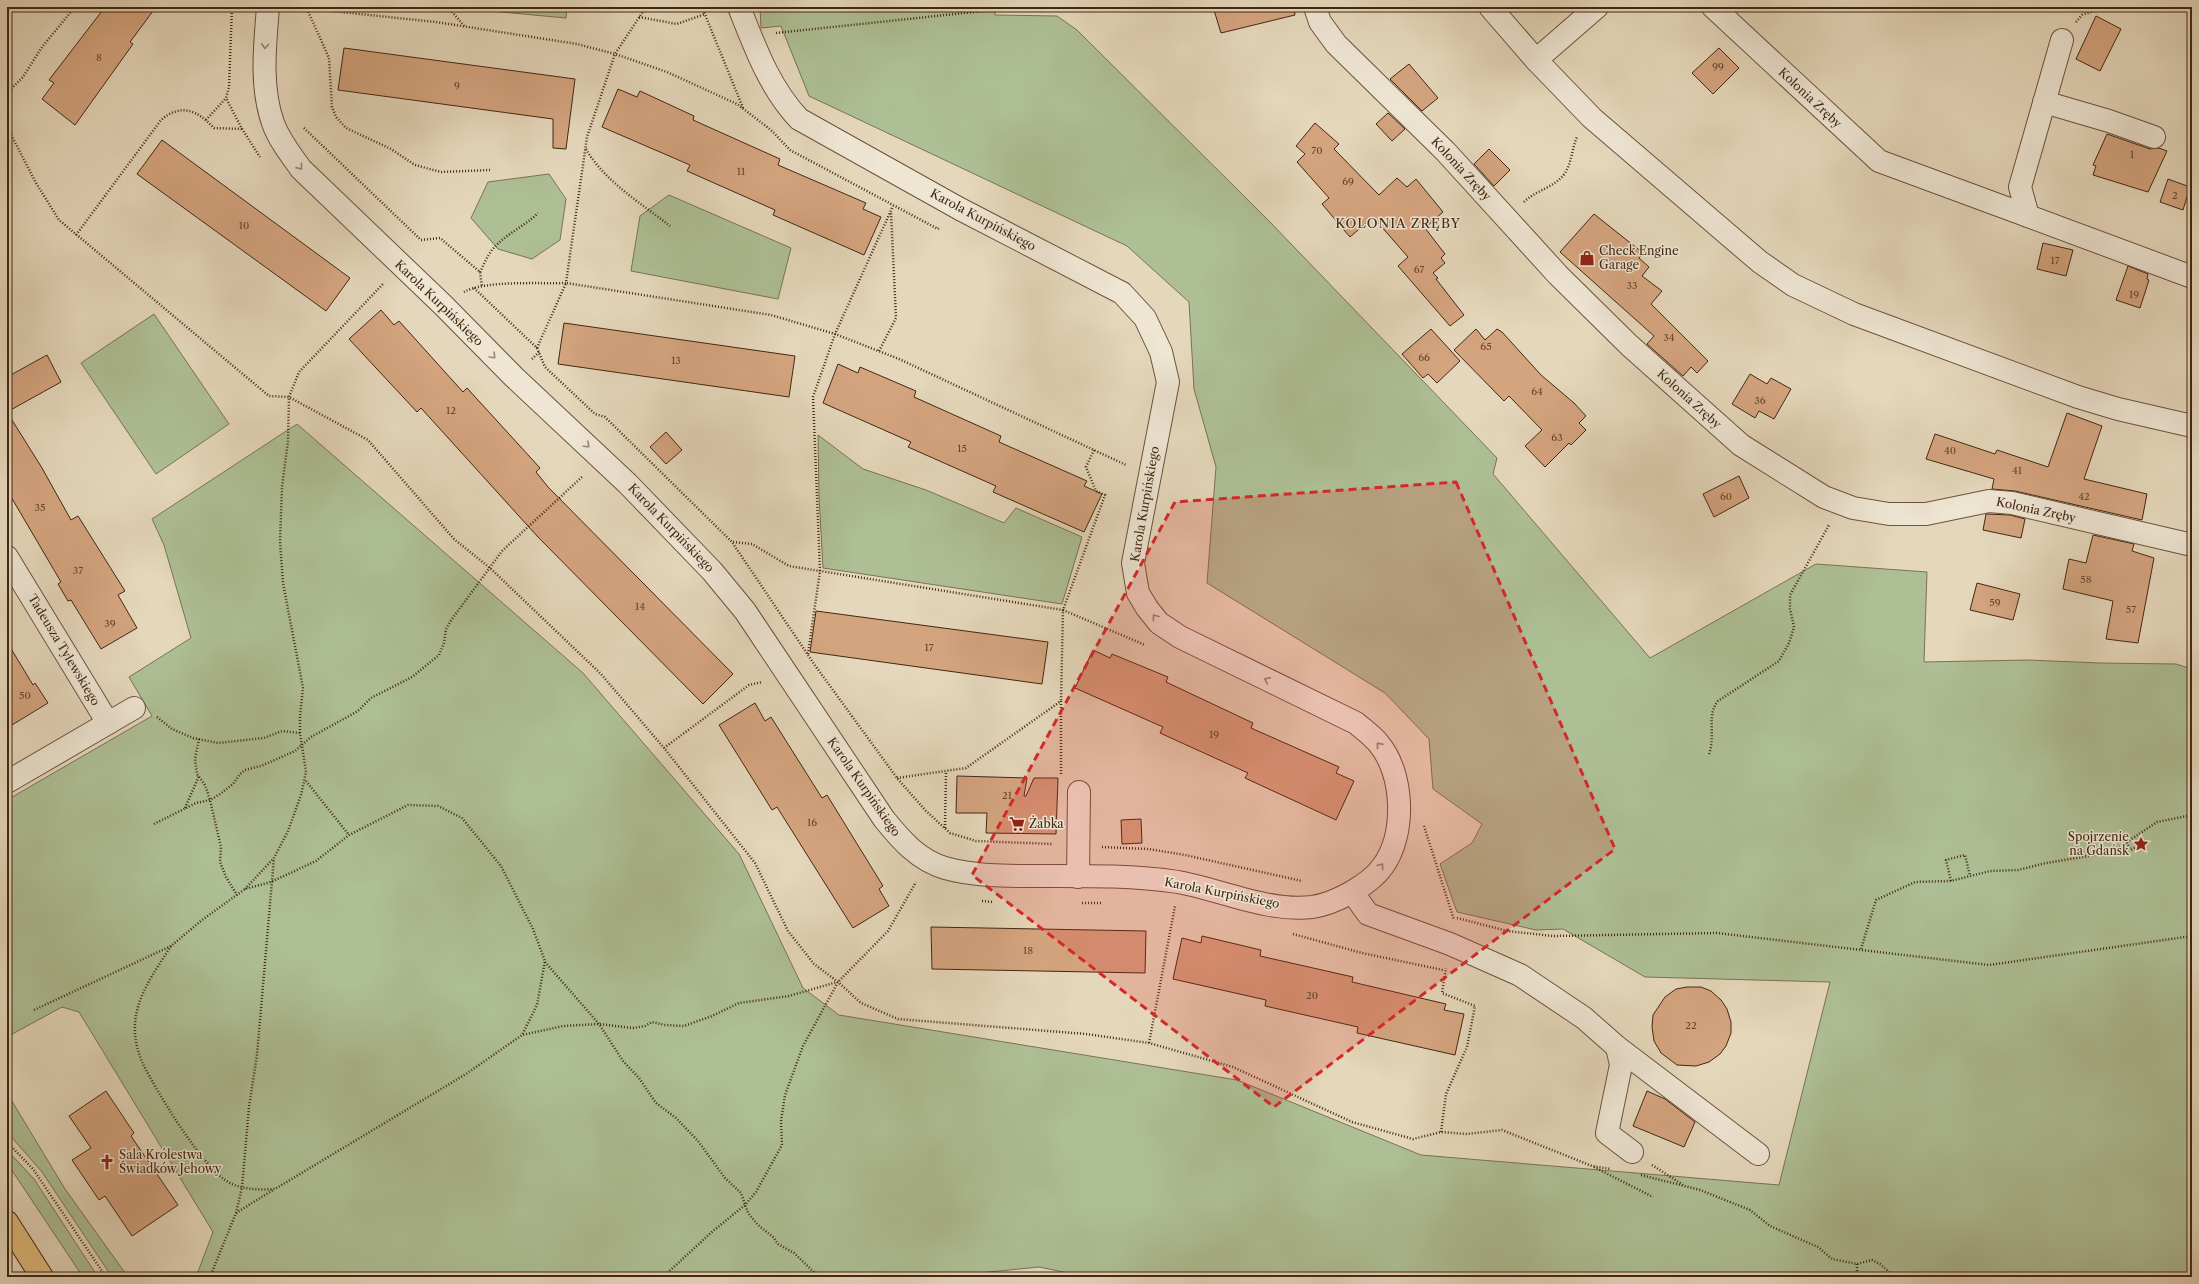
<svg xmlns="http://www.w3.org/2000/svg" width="2199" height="1284" viewBox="0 0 2199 1284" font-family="'Libre Caslon Text',serif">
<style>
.green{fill:#aebf95;stroke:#787354}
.building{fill:#d4a47f;stroke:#422713}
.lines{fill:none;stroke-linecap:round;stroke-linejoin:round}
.minor-casing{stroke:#6b533d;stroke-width:24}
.major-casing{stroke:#422713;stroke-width:24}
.path{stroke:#422713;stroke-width:2.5;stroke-dasharray:1 2;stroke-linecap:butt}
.minor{stroke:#eee5d3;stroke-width:22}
.major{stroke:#e2bc7e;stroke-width:22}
.oneway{stroke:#988673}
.marked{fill:#d62828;fill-opacity:0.2;stroke:#d62828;stroke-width:3;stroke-dasharray:8 5;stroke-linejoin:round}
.labels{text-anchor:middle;stroke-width:3;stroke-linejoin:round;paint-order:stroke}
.number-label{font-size:10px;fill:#66462e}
.street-label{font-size:12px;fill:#422713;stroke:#eee5d3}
.poi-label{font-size:12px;fill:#422713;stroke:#eee5d3;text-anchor:start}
.neighbourhood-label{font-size:13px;letter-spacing:1px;fill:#422713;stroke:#eee5d3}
</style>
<rect width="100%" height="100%" fill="#e5d7bb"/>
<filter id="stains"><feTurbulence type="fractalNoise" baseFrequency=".005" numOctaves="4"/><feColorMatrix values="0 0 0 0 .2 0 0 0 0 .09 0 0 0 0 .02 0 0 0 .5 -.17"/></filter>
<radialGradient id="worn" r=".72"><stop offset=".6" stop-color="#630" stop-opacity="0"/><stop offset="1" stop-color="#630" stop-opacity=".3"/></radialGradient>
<g class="green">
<path d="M447,7H567L566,18Z"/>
<path d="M760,7H995V15L1057,16L1077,30L1269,221L1497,458L1493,474L1650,658L1816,564L1927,572L1924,662L2028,660L2100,663L2176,664L2192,669V1277H1088L1039,1267L939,1277H196L213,1232L79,1012L62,1007L7,1037V800L152,716L129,677L191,638L164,545L152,519L297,424L583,673L739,854L803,988L839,1015L1237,1080L1421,1155L1779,1185L1830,982L1645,977L1563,929L1536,930L1457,912L1440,864L1472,843L1482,824L1433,789L1429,739L1385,693L1207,583L1216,467L1194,389L1189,302L1127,246L809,96L781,26L761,28Z"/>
<path d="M549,174L566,199L560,240L532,259L498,249L471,218L488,182Z"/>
<path d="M669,195L791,248L778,299L631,271L640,216Z"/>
<path d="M154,314L229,424L156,474L81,363Z"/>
<path d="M818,435L863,469L926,490L1004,523L1016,508L1082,537L1062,604L823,568L819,496Z"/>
<path d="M7,1093L65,1189L128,1277H112L42,1172L7,1132Z"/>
<path d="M7,1150L34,1179L98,1277H83L7,1163Z"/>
</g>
<g class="building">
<path d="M105,7H156L130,42L133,44L75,125L42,99L54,83L49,80Z"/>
<path d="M1213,7H1294L1295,15L1221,33Z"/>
<path d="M2096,16L2121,29L2100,71L2076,59Z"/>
<path d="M344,48L575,79L566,149L553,148V119L338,90Z"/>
<path d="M1719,48L1739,68L1713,94L1692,73Z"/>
<path d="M1409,64L1438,98L1422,111L1390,79Z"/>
<path d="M618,89L637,97L640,91L694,116L693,120L780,159L778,165L866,203L863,209L881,217L864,255L773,215L775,210L687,171L690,165L602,127Z"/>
<path d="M1388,113L1405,129L1392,141L1376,124Z"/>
<path d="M1315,123L1339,144L1334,149L1379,195L1397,178L1407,187L1416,179L1443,212L1425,228L1445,254L1441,258L1445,263L1433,273L1438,278L1436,279L1464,315L1450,326L1398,266L1408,257L1373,217L1350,237L1322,204L1329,198L1297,162L1305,154L1296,146Z"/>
<path d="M2107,134L2150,149L2159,148L2167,151L2148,192L2093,175L2096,166L2093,165Z"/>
<path d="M162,140L350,278L326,311L137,174Z"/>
<path d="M1489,149L1510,170L1494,186L1474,164Z"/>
<path d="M2168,179L2190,187L2183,210L2160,202Z"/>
<path d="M1594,214L1643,253L1639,258L1649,267L1642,276L1662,291L1651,304L1708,361L1697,373L1691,367L1683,376L1647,344L1654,336L1560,252Z"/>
<path d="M2043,243L2073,250L2066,276L2037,269Z"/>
<path d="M2128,266L2148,274L2147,279L2149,280L2140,308L2116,300Z"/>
<path d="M381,310L394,325L399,321L463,392L467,388L540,468L536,472L548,487L733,674L703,704L537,536L421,408L417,412L349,339Z"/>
<path d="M564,323L795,356L789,397L558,364Z"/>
<path d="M1431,329L1460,361L1437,383L1428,374L1423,378L1402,354Z"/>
<path d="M1476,329L1485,340L1497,329L1502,332L1541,375L1574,403L1586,416L1579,423L1586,430L1571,445L1569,443L1545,467L1525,446L1542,430L1509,396L1504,401L1454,350Z"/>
<path d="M47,355L61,382L7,412V377Z"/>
<path d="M838,364L858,373L860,367L916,391L914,397L1001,436L999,442L1087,481L1084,486L1102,494L1084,532L993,492L996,486L908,447L911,442L823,403Z"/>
<path d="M1750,374L1767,384L1771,378L1791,389L1774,419L1759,411L1755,418L1732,404Z"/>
<path d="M7,412L42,468L71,520L78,516L125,591L118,595L137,628L101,649L71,600L68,601L58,584L61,582L7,490Z"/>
<path d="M2067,413L2102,426L2084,479L2147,494L2142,520L2015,491L1992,489L1994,479L1926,459L1935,434L1995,454L1997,450L2048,467Z"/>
<path d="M666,432L682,450L666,464L650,447Z"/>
<path d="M1739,476L1749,498L1714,517L1703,494Z"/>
<path d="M1986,514L2010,515L2025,519L2021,538L1983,530Z"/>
<path d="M2093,535L2134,544L2132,551L2154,558L2138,643L2106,639L2113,601L2063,589L2069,559L2086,563Z"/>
<path d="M1977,583L2020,594L2013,620L1970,610Z"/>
<path d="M816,611L1048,642L1042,684L810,652Z"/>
<path d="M7,642L33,685L35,683L48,703L7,728Z"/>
<path d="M1093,650L1110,658L1112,654L1168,677L1166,682L1253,723L1251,728L1339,767L1336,773L1354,781L1336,820L1245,778L1248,773L1160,733L1163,727L1075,688Z"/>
<path d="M755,703L765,721L771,717L822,798L827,795L883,886L879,889L889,906L853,928L777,807L772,810L719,725Z"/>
<path d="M957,776L1027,778L1024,796H1026L1034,778H1058L1056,834L986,833L987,813H956Z"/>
<path d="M1141,819L1142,843L1122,844L1121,820Z"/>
<path d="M931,927L1146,931L1145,973L932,969Z"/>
<path d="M1202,936L1261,950L1260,956L1353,977L1352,982L1446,1004L1444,1010L1464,1014L1455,1055L1357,1033L1358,1027L1265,1006L1266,1000L1173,979L1182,938L1201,943Z"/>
<path d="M1687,987H1701L1711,991L1721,1000L1727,1009L1731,1022V1033L1726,1046L1720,1054L1709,1062L1696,1066L1677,1065L1661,1053L1654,1041L1652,1027L1653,1015L1665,997L1676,989Z"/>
<path d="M106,1091L134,1133L131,1136L178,1205L132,1236L105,1196L99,1200L72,1160L91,1148L69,1116Z"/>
<path d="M1647,1091L1665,1099L1695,1122L1684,1147L1633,1126Z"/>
</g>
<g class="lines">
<defs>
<g id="minor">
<path d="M268,7C265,45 260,86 273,123C279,140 291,155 301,169L443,305L514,377L628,484L712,571L745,611L884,819C901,840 918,860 945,868C973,876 1004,876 1032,876C1080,876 1130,875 1178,882C1222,890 1267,912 1312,907C1334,904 1370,885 1383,866C1406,834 1404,774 1379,744C1373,736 1364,730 1356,723L1180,637L1159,623L1147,608L1138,593L1133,563L1168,382L1161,352L1145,318L1122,293L960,209L799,119C769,87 755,47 739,7"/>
<path d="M1315,7L1320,22L1336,44L1446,152L1558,275L1629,345L1741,445L1824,497L1853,508L1889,514H1926L1989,501L2012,503L2192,545"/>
<path d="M1490,7L1536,60L1592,118L1760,262L1793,285L1854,314L2078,397L2118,409L2192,426"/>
<path d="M1713,7L1879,161L2028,216"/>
<path d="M2062,40L2020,187L2028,216L2192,277"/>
<path d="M1536,60L1597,7"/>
<path d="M2044,102L2109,121L2154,137"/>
<path d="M7,557L108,723"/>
<path d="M7,782L134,708"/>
<path d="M1078,877L1079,792"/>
<path d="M1353,893L1368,914L1450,944L1520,975L1584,1018L1617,1047L1758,1154"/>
<path d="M1617,1047L1621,1065L1607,1133L1632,1152"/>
</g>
<path id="major" d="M7,1222L42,1277"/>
</defs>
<use href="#minor" class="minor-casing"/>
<use href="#major" class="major-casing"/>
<g class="path">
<path d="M232,7L229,87L226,98L242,129L260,157"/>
<path d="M293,7L436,22L577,44L615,54L667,72L737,104L771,130L790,150L938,229L940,227"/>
<path d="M448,7L465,27"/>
<path d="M702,7L743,108"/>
<path d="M307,9L329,58L332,107L336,117L346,128L391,149L415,165L441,172L490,170"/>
<path d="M639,17L677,24L705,14"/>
<path d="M2076,22L2082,15L2105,7"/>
<path d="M776,33L1021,7"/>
<path d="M7,93L23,77L42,47L75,7"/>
<path d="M206,120L226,98"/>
<path d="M7,127L36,183L59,220L269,396L289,397L368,440L454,539L490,568L601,674L664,748L755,863L788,931L814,964L838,982L861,1003L898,1019L1086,1034L1149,1043L1233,1067L1352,1122L1413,1139L1441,1132L1467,1134L1502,1130L1592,1166L1611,1169"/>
<path d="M304,128L421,240L440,238L480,272L482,287"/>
<path d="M586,149C605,182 641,203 670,226"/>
<path d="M1524,202C1536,190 1556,187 1565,173C1572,162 1572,148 1577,137"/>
<path d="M76,235L161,120C181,103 197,110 214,128L242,129"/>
<path d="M480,272C484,265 487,256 492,250C505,234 524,227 538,213"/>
<path d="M474,288L537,348L566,283L771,315L835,334L899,359L1126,465"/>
<path d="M464,292C485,280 540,284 566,283L587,137L615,54L646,7"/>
<path d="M537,348L545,367L595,414L605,417L732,542L814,664L897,778L925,810L950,833L976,841L1053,844"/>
<path d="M879,351L896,318L891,212"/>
<path d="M532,359L539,352"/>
<path d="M1094,450L1086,467L1096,491L1105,495L1063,610L1145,645"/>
<path d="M733,542L752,544L789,566L1063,610L1061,701"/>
<path d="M808,654L820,571L813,397L835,334L893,206"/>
<path d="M157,717L172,729L193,738L218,743L264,738L282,731L300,733"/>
<path d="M199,739L195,759L197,774L205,785L210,800L221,847L220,862L226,877L237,895"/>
<path d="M664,748L749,685L762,682"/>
<path d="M1709,754C1716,735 1706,716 1718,701L1779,661L1789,643L1794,627L1790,609V595L1829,525"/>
<path d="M897,778L966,768L1061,701V774"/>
<path d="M306,781L349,835"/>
<path d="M185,808L199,776"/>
<path d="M154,824L196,803L210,800L220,794L233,784L240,774L245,770L261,766L295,751L311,737L358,711L371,698L412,677L439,655L444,643L446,629L452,619L502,551L583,476"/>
<path d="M1424,826L1454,920"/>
<path d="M945,828L946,771"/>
<path d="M2126,843L2131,850L2141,844"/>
<path d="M1102,847L1149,849L1185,855L1302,881"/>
<path d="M1951,881L1946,860L1965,855L1970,876"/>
<path d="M245,889L273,859"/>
<path d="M982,901L993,902"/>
<path d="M1082,903H1103"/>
<path d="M1457,918L1507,931L1553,936L1717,933L1989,965L2192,936"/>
<path d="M1293,934L1362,953L1443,970"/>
<path d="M171,946C156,970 136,996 135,1025C134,1038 138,1053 143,1064C157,1092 200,1163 225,1180C240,1190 258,1190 275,1189L466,1074L522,1035L563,1026L599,1024L633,1028L645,1026L652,1022L665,1025L684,1026L712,1016L739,1003L789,996L837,982"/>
<path d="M1861,949L1876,900L1915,882L1951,881L1990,871L2018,870L2046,863L2112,852L2157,822L2192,815"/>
<path d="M545,962L599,1024L623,1061L639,1078L656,1103L676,1118L698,1141L725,1178L741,1193L748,1213L758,1225L773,1237L778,1244L794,1253L819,1277"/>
<path d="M34,1010L171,946L202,920L245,889L271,882L316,861L349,835L408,805L438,806L462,818L501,866L533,929L545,961L537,1005L522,1035"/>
<path d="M1149,1043L1175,906"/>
<path d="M1441,1132L1446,1094L1467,1047L1475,1006L1442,993L1446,968"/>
<path d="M7,1142L33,1169L106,1277"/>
<path d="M1652,1165L1683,1185"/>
<path d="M1594,1167L1653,1197"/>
<path d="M1641,1175L1700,1190L1750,1210L1770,1226L1818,1247L1832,1259L1857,1264L1872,1260L1880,1264L1895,1277"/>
<path d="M236,1213L273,1190"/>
<path d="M1857,1264V1277"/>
<path d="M210,1277L236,1213L242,1187L249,1107L257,1055L274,858L288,831L301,795L306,772L300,733V716L303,688L283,583L280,541L282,487L288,441L289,397L299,372L384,283"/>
<path d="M663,1277L713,1231L745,1205L756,1192L782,1145L781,1121L785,1095L803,1046L838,982L888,931L916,882"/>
<path d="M1004,1277L1042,1274L1056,1277"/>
</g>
<use href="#minor" class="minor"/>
<use href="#major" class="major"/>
</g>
<defs><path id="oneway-chevron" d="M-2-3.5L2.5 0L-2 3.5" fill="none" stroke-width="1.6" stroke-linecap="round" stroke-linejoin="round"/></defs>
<g class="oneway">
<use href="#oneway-chevron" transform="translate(265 46) rotate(94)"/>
<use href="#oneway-chevron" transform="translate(300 167) rotate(51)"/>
<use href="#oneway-chevron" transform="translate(493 356) rotate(46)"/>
<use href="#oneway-chevron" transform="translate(587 445) rotate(43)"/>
<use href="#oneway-chevron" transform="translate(1155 617) rotate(-127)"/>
<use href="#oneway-chevron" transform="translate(1267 680) rotate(-154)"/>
<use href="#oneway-chevron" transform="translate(1379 745) rotate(-129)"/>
<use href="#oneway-chevron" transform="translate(1381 866) rotate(-53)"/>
</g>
<path class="marked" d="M1456,482L1615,849L1274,1107L972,875L1175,502Z"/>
<defs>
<symbol id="shop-bare" viewBox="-9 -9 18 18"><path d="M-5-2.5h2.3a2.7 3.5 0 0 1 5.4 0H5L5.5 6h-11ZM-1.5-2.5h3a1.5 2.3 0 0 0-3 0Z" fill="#8f2418" stroke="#eee5d3" stroke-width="2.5" paint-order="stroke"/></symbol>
<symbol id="supermarket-bare" viewBox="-9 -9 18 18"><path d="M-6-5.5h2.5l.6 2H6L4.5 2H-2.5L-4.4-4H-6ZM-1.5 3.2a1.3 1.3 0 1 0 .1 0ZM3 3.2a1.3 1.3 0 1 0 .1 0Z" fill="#8f2418" stroke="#eee5d3" stroke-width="2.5" paint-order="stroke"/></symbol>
<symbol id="sight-bare" viewBox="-9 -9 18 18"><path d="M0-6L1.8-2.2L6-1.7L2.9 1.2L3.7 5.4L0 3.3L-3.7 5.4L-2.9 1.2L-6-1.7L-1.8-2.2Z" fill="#8f2418" stroke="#eee5d3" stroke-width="2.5" paint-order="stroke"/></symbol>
<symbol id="church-bare" viewBox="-9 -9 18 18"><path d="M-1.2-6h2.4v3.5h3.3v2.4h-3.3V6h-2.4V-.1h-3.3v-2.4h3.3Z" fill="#8f2418" stroke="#eee5d3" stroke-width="2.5" paint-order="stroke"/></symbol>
</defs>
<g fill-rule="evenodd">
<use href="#shop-bare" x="1576" y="247" width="22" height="22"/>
<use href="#supermarket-bare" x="1006" y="813" width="22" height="22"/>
<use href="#sight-bare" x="2130" y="833" width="22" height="22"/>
<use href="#church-bare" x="96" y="1151" width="22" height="22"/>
</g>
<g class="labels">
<g class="number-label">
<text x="99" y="61">8</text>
<text x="1718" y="70">99</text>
<text x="457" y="89">9</text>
<text x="1317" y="154">70</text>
<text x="2132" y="158">1</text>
<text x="741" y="175">11</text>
<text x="1348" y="185">69</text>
<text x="2175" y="199">2</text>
<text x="244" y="229">10</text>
<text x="2055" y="264">17</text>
<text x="1419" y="273">67</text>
<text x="1632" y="289">33</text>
<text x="2134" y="298">19</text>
<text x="1669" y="341">34</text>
<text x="1486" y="350">65</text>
<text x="1424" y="361">66</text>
<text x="676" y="364">13</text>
<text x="1537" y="395">64</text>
<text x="1760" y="404">36</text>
<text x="451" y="414">12</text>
<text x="1557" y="441">63</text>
<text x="962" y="452">15</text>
<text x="1950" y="454">40</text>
<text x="2017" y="474">41</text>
<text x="1726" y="500">60</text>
<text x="2084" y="500">42</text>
<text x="40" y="511">35</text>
<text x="78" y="574">37</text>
<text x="2086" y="583">58</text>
<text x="1995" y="606">59</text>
<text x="640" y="610">14</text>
<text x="2131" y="613">57</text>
<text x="110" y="627">39</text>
<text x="929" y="651">17</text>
<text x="25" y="699">50</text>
<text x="1214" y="738">19</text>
<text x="1007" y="799">21</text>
<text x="812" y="826">16</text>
<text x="1028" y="954">18</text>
<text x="1312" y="999">20</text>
<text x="1691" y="1029">22</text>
</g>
<g class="street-label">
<text transform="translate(1810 98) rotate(43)" y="4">Kolonia Zręby</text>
<text transform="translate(1461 169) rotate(47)" y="4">Kolonia Zręby</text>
<text transform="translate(983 220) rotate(28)" y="4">Karola Kurpińskiego</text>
<text transform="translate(439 303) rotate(44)" y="4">Karola Kurpińskiego</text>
<text transform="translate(1689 399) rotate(42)" y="4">Kolonia Zręby</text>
<text transform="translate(1145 504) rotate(-80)" y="4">Karola Kurpińskiego</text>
<text transform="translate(2036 510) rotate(12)" y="4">Kolonia Zręby</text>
<text transform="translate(671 528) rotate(46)" y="4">Karola Kurpińskiego</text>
<text transform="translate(64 650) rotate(59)" y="4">Tadeusza Tylewskiego</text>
<text transform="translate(864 787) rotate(55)" y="4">Karola Kurpińskiego</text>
<text transform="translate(1222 893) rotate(11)" y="4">Karola Kurpińskiego</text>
</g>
<g class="poi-label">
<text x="1599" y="255">Check Engine<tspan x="1599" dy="14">Garage</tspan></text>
<text x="1029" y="828">Żabka</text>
<text x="2129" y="841" text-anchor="end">Spojrzenie<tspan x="2129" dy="14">na Gdańsk</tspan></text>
<text x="119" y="1159">Sala Królestwa<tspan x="119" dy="14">Świadków Jehowy</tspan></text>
</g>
<g class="neighbourhood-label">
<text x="1398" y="228">KOLONIA ZRĘBY</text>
</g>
</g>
<rect width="2199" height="1284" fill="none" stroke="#e5d7bb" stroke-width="24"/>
<rect x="8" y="8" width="2183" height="1268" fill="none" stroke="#422713" stroke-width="2"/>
<rect x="12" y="12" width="2175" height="1260" fill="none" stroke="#422713"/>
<rect width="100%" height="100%" filter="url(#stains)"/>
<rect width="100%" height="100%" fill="url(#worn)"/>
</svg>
